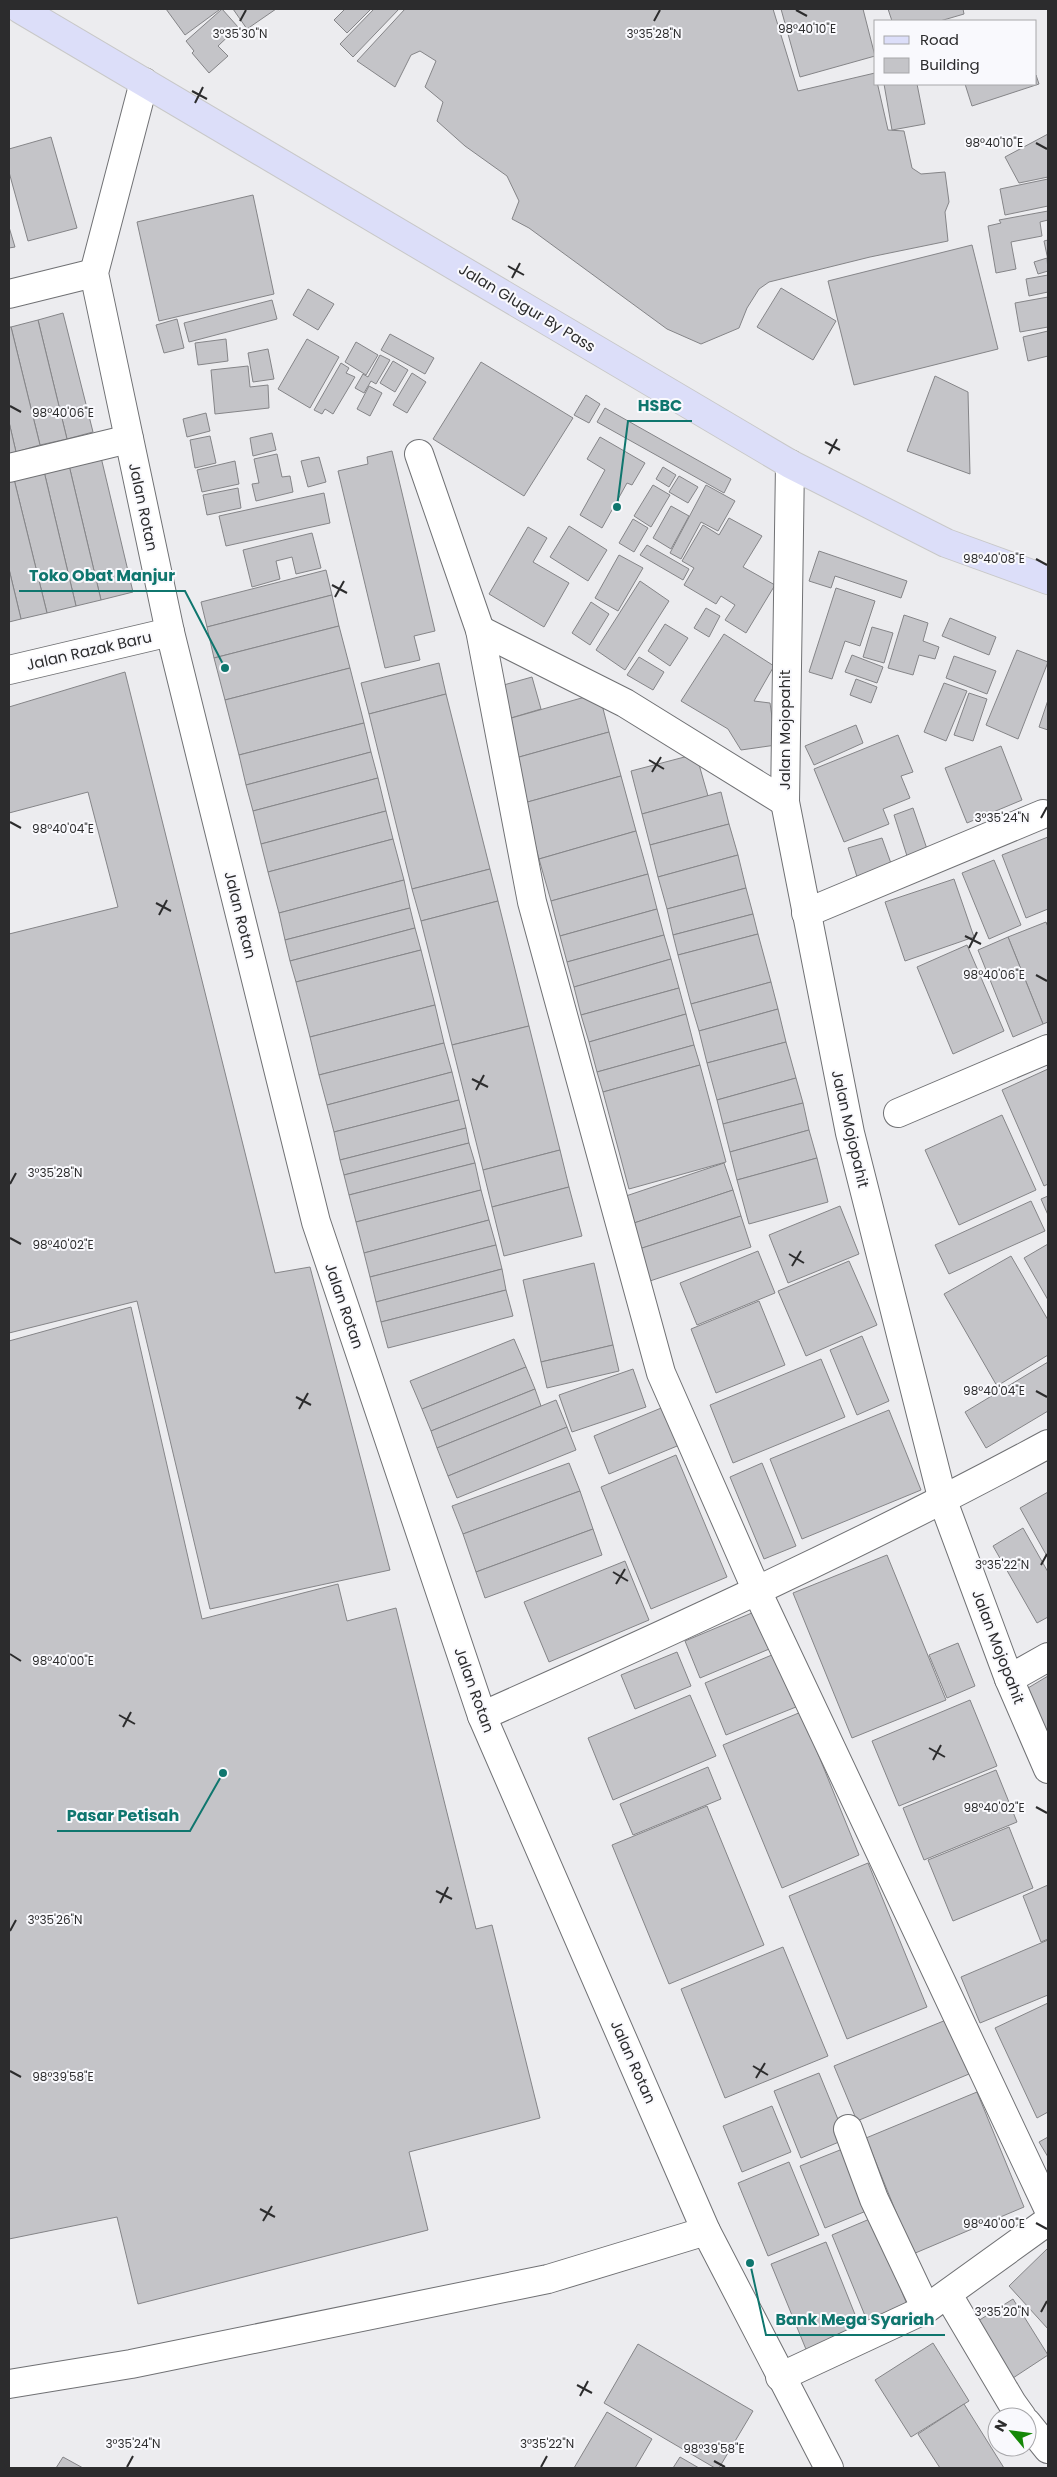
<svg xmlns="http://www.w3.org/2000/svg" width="1057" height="2477" viewBox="0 0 1057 2477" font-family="Poppins,sans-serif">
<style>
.building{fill:#c4c4c8;stroke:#858588}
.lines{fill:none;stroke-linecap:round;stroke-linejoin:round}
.minor-casing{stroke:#707174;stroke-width:30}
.primary-casing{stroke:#c8c8c8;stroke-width:30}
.minor{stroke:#fff;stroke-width:28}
.primary{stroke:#dcdef9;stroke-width:28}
.ticks{fill:none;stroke:#2c2c2d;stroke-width:2}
.labels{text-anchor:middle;stroke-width:4;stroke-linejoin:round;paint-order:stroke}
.street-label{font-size:15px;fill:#2c2c2d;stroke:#f9f9fd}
.ticks-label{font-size:12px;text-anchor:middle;fill:#2c2c2d;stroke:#f9f9fd;stroke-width:4;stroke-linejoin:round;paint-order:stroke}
.leader{fill:none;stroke:#0f766e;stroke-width:2}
.callout-dot{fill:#0f766e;stroke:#f9f9fd;stroke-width:2}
.callout-label{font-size:16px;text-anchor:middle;font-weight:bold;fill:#0f766e;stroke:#f9f9fd;stroke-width:4;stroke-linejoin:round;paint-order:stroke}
</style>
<rect width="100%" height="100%" fill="#ececef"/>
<g class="building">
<path d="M166,9H218L219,10L185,35Z"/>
<path d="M222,9L238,27L218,46L228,56L209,73L192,53L194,51L186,41Z"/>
<path d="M233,9H276L247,29Z"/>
<path d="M345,9H371L347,33L334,20Z"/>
<path d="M374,9H399L353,57L340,44Z"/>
<path d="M405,9H773L798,91L875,73L888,130L904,131L912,168L921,174L945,172L949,202L945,212L948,241L870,257L769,282L759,289L747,308L739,328L701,344L667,329L529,228L512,219L519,201L507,176L465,146L437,121L443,102L425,87L436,61L420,51L411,55L395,87L357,61Z"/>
<path d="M781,9H863L875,56L800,77Z"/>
<path d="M888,9H963L964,14L940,21H892Z"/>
<path d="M1036,75L1039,84L972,106L965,84H1036Z"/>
<path d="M884,84H917L925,124L892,130Z"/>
<path d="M1048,134V177L1019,183L1005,157Z"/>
<path d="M51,137L77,228L28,241L9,172V149Z"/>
<path d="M1048,179V206L1005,215L1000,189Z"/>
<path d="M253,195L274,294L159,321L137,222Z"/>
<path d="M1048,211V220L1040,222L1042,236L1011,242L1016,269L996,273L988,226L1001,223L999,220Z"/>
<path d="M9,227L15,247L9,248Z"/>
<path d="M1048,240V260L1044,241Z"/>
<path d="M972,245L998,349L854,385L828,281Z"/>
<path d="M1047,258L1048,271L1038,274L1034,262Z"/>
<path d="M1048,275V292L1029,296L1026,279Z"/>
<path d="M781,288L836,321L813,360L757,327Z"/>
<path d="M308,289L334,304L318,330L293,315Z"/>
<path d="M1048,297V327L1020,332L1015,303Z"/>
<path d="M272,300L277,319L189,342L184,323Z"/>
<path d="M63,313L93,432L67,439L38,320Z"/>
<path d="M177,319L184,348L164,353L156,325Z"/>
<path d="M38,320L67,439L40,445L11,327Z"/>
<path d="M9,327H11L40,445L16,452L9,422Z"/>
<path d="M1048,331V356L1028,361L1023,337Z"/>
<path d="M390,334L434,358L425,374L381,350Z"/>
<path d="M226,339L228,361L198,365L195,343Z"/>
<path d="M307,339L339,357L310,408L278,389Z"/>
<path d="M356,342L378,355L366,375L345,362Z"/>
<path d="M268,349L274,379L253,382L248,353Z"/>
<path d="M380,355L390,360L376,384L371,381L364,393L355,388L363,374L368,377Z"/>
<path d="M393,361L408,370L395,392L380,383Z"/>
<path d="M481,362L573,418L524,496L433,439Z"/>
<path d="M341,363L349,368L346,373L355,377L333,414L325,409L322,414L314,410Z"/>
<path d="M248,366L250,387L268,385L269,408L215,414L211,370Z"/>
<path d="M412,373L426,382L407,413L393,405Z"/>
<path d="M935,376L968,392L970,474L907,451Z"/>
<path d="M369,386L382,393L370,416L357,409Z"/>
<path d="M586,395L600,404L589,423L574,415Z"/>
<path d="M605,408L731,479L724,493L597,422Z"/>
<path d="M206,413L210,431L187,437L183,419Z"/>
<path d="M9,422L16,452L9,454Z"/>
<path d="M272,433L276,450L253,456L250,438Z"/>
<path d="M210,436L216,463L195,468L190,440Z"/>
<path d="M600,437L645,463L632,485L627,483L602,528L580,515L605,470L587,459Z"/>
<path d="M392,451L435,631L414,636L420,660L385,668L338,471L368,464L367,457Z"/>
<path d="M100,453L133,592L101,600L68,461Z"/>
<path d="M277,454L282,477L290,476L293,492L256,501L252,484L259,483L254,459Z"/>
<path d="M319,457L326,482L308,487L301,461Z"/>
<path d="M68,461L101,600L76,606L43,467Z"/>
<path d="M235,461L239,484L202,492L197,470Z"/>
<path d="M43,467L76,606L47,613L13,475Z"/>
<path d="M663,467L676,475L669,487L656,479Z"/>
<path d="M13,475L47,613L21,619L9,569V476Z"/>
<path d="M679,476L698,487L688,503L669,492Z"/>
<path d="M653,485L670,495L651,527L634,516Z"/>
<path d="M706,485L735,501L718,531L701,522L681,559L670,553Z"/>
<path d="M238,488L241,508L207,515L203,495Z"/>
<path d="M324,493L330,523L226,546L219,516Z"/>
<path d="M671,506L689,516L671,549L653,538Z"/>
<path d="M729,518L762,536L743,567L775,585L746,633L725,620L735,605L721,596L716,604L684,585L694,568L682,561L703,525L719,535Z"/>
<path d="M633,519L648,528L634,552L619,543Z"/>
<path d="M569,526L607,550L588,581L550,557Z"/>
<path d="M528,527L547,538L533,562L569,583L544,627L489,594Z"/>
<path d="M312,533L321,568L296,574L292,557L276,561L280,579L252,587L243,550Z"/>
<path d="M647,545L689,569L683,580L640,555Z"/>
<path d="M819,551L907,581L901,598L835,576L831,588L809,581Z"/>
<path d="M619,555L643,568L618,611L595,598Z"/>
<path d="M9,569L21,619L9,622Z"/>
<path d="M326,570L332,595L207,627L201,602Z"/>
<path d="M640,581L669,601L625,670L596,650Z"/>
<path d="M836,588L875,601L860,646L845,641L832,679L809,672Z"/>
<path d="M332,595L339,626L214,658L207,627Z"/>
<path d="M591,602L609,614L590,645L572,633Z"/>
<path d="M706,608L720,616L709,637L694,628Z"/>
<path d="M904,615L928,623L923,641L939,647L935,659L919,655L913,675L888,668Z"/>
<path d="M950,618L996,637L989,655L942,636Z"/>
<path d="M665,624L688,638L670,666L648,651Z"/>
<path d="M339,626L350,668L225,700L214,658Z"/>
<path d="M872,627L893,633L884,663L863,657Z"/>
<path d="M724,634L774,666L754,701L770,703L776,745L741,750L728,729L681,701Z"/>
<path d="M1017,650L1048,662L1018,739L986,725Z"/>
<path d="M852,655L883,667L877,683L845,672Z"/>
<path d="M954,656L996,671L987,694L946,678Z"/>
<path d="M639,657L664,672L653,690L627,675Z"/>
<path d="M439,663L446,694L369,714L361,683Z"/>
<path d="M350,668L364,723L239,755L225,700Z"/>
<path d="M125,672L275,1273L310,1267L390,1570L210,1609L137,1301L9,1333V934L118,907L88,792L9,813V707Z"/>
<path d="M532,677L541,709L501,721L493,688Z"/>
<path d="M856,679L877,687L871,703L850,695Z"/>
<path d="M944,683L967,691L946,741L924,732Z"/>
<path d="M599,693L609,732L512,759L501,721Z"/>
<path d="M969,693L987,699L973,741L954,735Z"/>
<path d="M446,694L490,869L412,889L369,714Z"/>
<path d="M1048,700V730L1039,727Z"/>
<path d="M364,723L371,752L246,785L239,755Z"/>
<path d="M856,725L863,743L814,765L805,746Z"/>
<path d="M609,732L621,776L524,803L512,759Z"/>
<path d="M898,735L913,772L901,776L910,798L883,809L889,824L844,842L814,769Z"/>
<path d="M1001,746L1022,800L967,823L945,768Z"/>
<path d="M371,752L378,778L253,811L246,785Z"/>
<path d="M696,754L708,796L642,814L631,771Z"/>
<path d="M621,776L636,831L539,859L524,803Z"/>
<path d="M378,778L386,811L261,844L253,811Z"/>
<path d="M721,792L729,824L650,845L642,814Z"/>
<path d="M913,808L927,849L907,856L894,815Z"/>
<path d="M386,811L393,839L268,872L261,844Z"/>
<path d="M729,824L738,855L658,877L650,845Z"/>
<path d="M636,831L648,874L551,901L539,859Z"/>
<path d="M1048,837V909L1026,918L1002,855Z"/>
<path d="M882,838L893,869L858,880L848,848Z"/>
<path d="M393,839L404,880L279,913L268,872Z"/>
<path d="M738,855L746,888L667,909L658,877Z"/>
<path d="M994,860L1021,925L989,939L962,873Z"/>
<path d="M490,869L498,901L421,921L412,889Z"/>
<path d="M648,874L657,909L560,936L551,901Z"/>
<path d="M954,879L974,937L905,961L885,902Z"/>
<path d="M404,880L410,908L285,940L279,913Z"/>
<path d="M746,888L753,914L673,935L667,909Z"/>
<path d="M498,901L529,1026L452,1045L421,921Z"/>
<path d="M410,908L415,928L290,961L285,940Z"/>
<path d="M657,909L664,935L567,962L560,936Z"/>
<path d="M753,914L758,934L678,955L673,935Z"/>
<path d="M1046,922L1048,927V1022L1043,1024L1008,937Z"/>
<path d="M415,928L421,950L296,982L290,961Z"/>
<path d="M758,934L771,982L691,1004L678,955Z"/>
<path d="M664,935L671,959L574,987L567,962Z"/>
<path d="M1008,937L1043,1024L1013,1037L978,950Z"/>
<path d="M967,945L1004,1031L953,1054L917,967Z"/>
<path d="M421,950L435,1005L310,1037L296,982Z"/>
<path d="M671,959L679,988L581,1015L574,987Z"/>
<path d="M771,982L778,1009L699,1031L691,1004Z"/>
<path d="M679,988L686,1014L589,1042L581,1015Z"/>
<path d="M435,1005L444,1043L319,1075L310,1037Z"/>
<path d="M778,1009L786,1042L707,1063L699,1031Z"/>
<path d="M686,1014L694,1045L597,1072L589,1042Z"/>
<path d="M529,1026L560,1150L483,1170L452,1045Z"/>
<path d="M786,1042L796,1078L717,1100L707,1063Z"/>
<path d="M444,1043L452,1072L327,1105L319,1075Z"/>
<path d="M694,1045L700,1065L603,1092L597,1072Z"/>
<path d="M700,1065L726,1162L629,1189L603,1092Z"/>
<path d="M1048,1069V1184L1044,1186L1002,1090Z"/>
<path d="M452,1072L459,1100L334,1132L327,1105Z"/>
<path d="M796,1078L803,1103L723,1124L717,1100Z"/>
<path d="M459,1100L466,1128L340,1160L334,1132Z"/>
<path d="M803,1103L809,1130L730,1152L723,1124Z"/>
<path d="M1002,1115L1036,1190L959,1225L925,1150Z"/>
<path d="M466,1128L469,1143L344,1175L340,1160Z"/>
<path d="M809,1130L817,1158L737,1180L730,1152Z"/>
<path d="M469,1143L475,1163L349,1195L344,1175Z"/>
<path d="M560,1150L569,1187L492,1207L483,1170Z"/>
<path d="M817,1158L828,1202L749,1224L737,1180Z"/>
<path d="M475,1163L481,1190L356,1222L349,1195Z"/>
<path d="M724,1163L733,1190L628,1225L620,1198Z"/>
<path d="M569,1187L582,1236L504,1256L492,1207Z"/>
<path d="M481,1190L489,1220L364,1253L356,1222Z"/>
<path d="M733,1190L741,1216L636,1250L628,1225Z"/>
<path d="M1048,1196V1215L1041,1199Z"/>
<path d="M1031,1201L1045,1231L949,1274L935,1245Z"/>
<path d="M840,1206L859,1254L788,1283L769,1235Z"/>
<path d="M741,1216L751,1247L647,1282L636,1250Z"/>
<path d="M489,1220L496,1245L370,1277L364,1253Z"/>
<path d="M1048,1244V1300L1024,1258Z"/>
<path d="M496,1245L502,1269L376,1302L370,1277Z"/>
<path d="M758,1251L775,1293L697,1325L680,1283Z"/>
<path d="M1011,1256L1048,1320V1355L997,1386L944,1294Z"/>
<path d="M849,1261L877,1325L806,1356L778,1291Z"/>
<path d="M594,1263L613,1345L541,1362L523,1280Z"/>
<path d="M502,1269L506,1290L381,1322L376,1302Z"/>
<path d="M506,1290L513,1316L388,1348L381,1322Z"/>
<path d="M759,1301L785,1365L716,1393L691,1329Z"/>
<path d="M131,1307L202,1619L338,1584L347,1621L396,1608L476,1929L492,1925L540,2118L409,2152L428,2230L138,2304L117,2217L9,2239V1341Z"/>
<path d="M862,1336L889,1401L857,1415L830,1350Z"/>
<path d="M514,1339L526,1367L422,1409L410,1381Z"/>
<path d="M613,1345L619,1371L547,1388L541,1362Z"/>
<path d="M821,1359L845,1417L733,1463L710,1405Z"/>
<path d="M1048,1362V1411L986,1448L965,1412Z"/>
<path d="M526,1367L535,1389L431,1431L422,1409Z"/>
<path d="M633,1369L646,1407L572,1432L559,1395Z"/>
<path d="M535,1389L541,1406L437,1448L431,1431Z"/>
<path d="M556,1400L567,1427L448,1476L437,1448Z"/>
<path d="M666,1406L682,1444L609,1474L594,1436Z"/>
<path d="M889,1410L921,1490L802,1539L770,1459Z"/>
<path d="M567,1427L576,1450L457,1498L448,1476Z"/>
<path d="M676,1455L727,1577L651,1609L601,1487Z"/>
<path d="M569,1463L580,1491L463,1534L452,1506Z"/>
<path d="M762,1463L796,1546L764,1559L730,1477Z"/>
<path d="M580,1491L593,1529L476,1572L463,1534Z"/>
<path d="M1048,1492V1558L1020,1508Z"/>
<path d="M1023,1528L1048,1572V1617L1037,1623L993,1546Z"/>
<path d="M593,1529L602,1555L485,1598L476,1572Z"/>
<path d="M887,1555L946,1700L852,1738L793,1593Z"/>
<path d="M625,1561L649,1620L549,1662L524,1602Z"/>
<path d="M759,1610L774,1647L700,1678L685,1641Z"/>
<path d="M958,1643L975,1686L947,1698L929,1655Z"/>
<path d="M677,1652L691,1686L635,1709L621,1675Z"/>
<path d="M779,1652L801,1705L726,1735L705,1683Z"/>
<path d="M1048,1676V1746L1018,1694Z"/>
<path d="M690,1695L716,1756L613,1800L588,1738Z"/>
<path d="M970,1700L997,1766L899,1806L872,1741Z"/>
<path d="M801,1712L859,1855L782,1888L723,1745Z"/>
<path d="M708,1767L721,1799L633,1835L620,1804Z"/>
<path d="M996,1770L1017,1822L924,1860L903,1808Z"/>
<path d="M707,1806L764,1945L669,1984L612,1845Z"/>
<path d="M1009,1827L1033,1888L953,1921L928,1860Z"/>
<path d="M868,1863L927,2007L847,2039L789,1896Z"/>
<path d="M1048,1885V1939L1041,1942L1023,1896Z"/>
<path d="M1048,1940V1995L980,2023L961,1977Z"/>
<path d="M783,1947L828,2056L725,2098L681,1989Z"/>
<path d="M1048,2003V2112L1037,2118L995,2028Z"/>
<path d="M946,2020L969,2074L857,2121L834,2066Z"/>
<path d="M819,2073L846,2139L801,2158L774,2091Z"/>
<path d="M977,2092L1024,2207L913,2254L866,2138Z"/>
<path d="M772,2106L791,2152L742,2172L723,2126Z"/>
<path d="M1048,2137V2157L1039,2142Z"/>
<path d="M845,2148L871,2209L825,2228L800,2166Z"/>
<path d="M789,2162L819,2235L768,2256L738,2183Z"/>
<path d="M872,2218L908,2307L868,2323L832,2235Z"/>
<path d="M826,2242L864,2337L810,2359L771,2264Z"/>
<path d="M1048,2248V2329L1009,2286Z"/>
<path d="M1013,2299L1048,2355L1013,2378L978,2321Z"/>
<path d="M933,2343L969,2401L911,2437L875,2380Z"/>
<path d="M638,2344L753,2411L719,2468H715L604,2403Z"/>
<path d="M964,2404L1004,2468H940L918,2434Z"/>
<path d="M607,2412L652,2439L635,2468H574Z"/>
<path d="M63,2457L83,2468H56Z"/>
<path d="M680,2457L699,2468H673Z"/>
</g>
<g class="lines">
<defs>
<g id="minor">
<path d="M144,82L94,273L170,632L316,1222L482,1716L706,2231L829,2468"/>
<path d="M9,294L94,273"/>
<path d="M419,454L480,630L532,902L661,1373L757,1591L1048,2208"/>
<path d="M790,464L785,802L850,1133L943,1501L1009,1679L1048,1769"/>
<path d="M9,468L129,439"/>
<path d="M480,630L625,703L785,802"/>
<path d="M9,670L170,632"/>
<path d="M806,913L1043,814"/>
<path d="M898,1113L1048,1049"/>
<path d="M1009,1679L1048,1657"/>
<path d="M482,1716C673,1631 863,1544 1048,1444"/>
<path d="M848,2129L874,2199L926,2309"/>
<path d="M948,2295L1012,2403L1022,2417"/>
<path d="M780,2377L926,2309L1048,2221"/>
<path d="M9,2384L131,2364L548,2279L706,2231"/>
<path d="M1027,2423L1048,2449"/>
</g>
<path id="primary" d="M20,9L790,464L946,543L1048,580"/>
</defs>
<use href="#minor" class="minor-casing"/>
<use href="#primary" class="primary-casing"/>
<use href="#minor" class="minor"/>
<use href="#primary" class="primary"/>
</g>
<path class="ticks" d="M796,10L807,16M240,21L246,10M654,21L660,10M192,91L207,99M195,103L203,87M1036,143L1047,149M508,266L524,275M512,278L520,263M10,406L21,412M825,442L840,450M829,454L837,439M1036,559L1047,565M332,585L347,593M335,597L344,581M649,760L664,769M652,772L661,757M1041,818L1047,807M10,822L21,828M156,903L171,911M159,915L167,900M965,936L981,944M969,948L977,932M1036,975L1047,981M472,1079L488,1087M476,1090L484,1075M10,1184L16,1173M10,1238L21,1244M789,1254L804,1263M792,1266L801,1251M1036,1391L1047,1397M296,1397L311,1405M299,1409L308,1393M1041,1565L1047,1554M613,1572L628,1581M616,1584L625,1569M10,1654L21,1661M119,1715L135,1724M123,1727L131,1712M929,1748L945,1757M933,1760L941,1745M1036,1807L1047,1813M436,1891L452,1899M440,1903L448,1887M10,1931L16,1920M753,2066L768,2075M10,2071L21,2077M756,2078L765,2063M260,2209L275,2217M263,2221L272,2206M1036,2223L1047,2229M1041,2312L1047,2301M577,2385L592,2393M580,2396L588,2381M714,2461L725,2467M127,2467L133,2456M541,2467L547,2456"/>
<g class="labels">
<g class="street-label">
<text transform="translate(527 308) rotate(31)" y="5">Jalan Glugur By Pass</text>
<text transform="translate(143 507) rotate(78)" y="5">Jalan Rotan</text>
<text transform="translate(89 651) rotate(-13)" y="5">Jalan Razak Baru</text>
<text transform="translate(785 730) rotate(-90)" y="5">Jalan Mojopahit</text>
<text transform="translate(240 915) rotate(76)" y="5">Jalan Rotan</text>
<text transform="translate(850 1129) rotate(77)" y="5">Jalan Mojopahit</text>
<text transform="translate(344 1306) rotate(71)" y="5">Jalan Rotan</text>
<text transform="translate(998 1647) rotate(69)" y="5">Jalan Mojopahit</text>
<text transform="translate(474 1690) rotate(70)" y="5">Jalan Rotan</text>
<text transform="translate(633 2062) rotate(66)" y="5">Jalan Rotan</text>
</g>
</g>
<g class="ticks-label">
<text x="807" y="33">98°40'10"E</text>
<text x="240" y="38">3°35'30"N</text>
<text x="654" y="38">3°35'28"N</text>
<text x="994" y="147">98°40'10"E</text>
<text x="63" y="417">98°40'06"E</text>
<text x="994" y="563">98°40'08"E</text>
<text x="1002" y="822">3°35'24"N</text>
<text x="63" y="833">98°40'04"E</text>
<text x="994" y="979">98°40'06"E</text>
<text x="55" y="1177">3°35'28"N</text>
<text x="63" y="1249">98°40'02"E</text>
<text x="994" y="1395">98°40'04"E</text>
<text x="1002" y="1569">3°35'22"N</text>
<text x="63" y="1665">98°40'00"E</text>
<text x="994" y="1812">98°40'02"E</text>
<text x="55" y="1924">3°35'26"N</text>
<text x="63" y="2081">98°39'58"E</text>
<text x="994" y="2228">98°40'00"E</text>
<text x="1002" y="2316">3°35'20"N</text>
<text x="133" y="2448">3°35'24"N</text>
<text x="547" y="2448">3°35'22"N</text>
<text x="714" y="2453">98°39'58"E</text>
</g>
<path class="leader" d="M617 507L628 421H692M225 668L185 591H19M223 1773L190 1831H57M750 2263L766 2335H945"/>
<g class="callout-dot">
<circle cx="617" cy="507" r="5"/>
<circle cx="225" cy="668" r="5"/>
<circle cx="223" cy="1773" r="5"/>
<circle cx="750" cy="2263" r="5"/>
</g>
<g class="callout-label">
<text x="660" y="411">HSBC</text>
<text x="102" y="581">Toko Obat Manjur</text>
<text x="123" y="1821">Pasar Petisah</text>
<text x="855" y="2325">Bank Mega Syariah</text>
</g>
<rect width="1057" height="2477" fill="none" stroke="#2c2c2d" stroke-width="20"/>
<rect x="874" y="20" width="162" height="65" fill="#f9f9fd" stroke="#a7a7aa"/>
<rect x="884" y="36" width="25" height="8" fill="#dcdef9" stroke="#a7a7aa"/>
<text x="920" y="45" font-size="15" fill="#2c2c2d">Road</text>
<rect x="884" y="58" width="25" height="15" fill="#c4c4c8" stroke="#a7a7aa"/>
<text x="920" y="70" font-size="15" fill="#2c2c2d">Building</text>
<g transform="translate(1012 2432) rotate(299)"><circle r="24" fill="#f9f9fd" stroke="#a7a7aa"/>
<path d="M0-4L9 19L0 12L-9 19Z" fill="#148807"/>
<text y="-8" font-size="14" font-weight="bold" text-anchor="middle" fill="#2c2c2d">N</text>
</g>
</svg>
